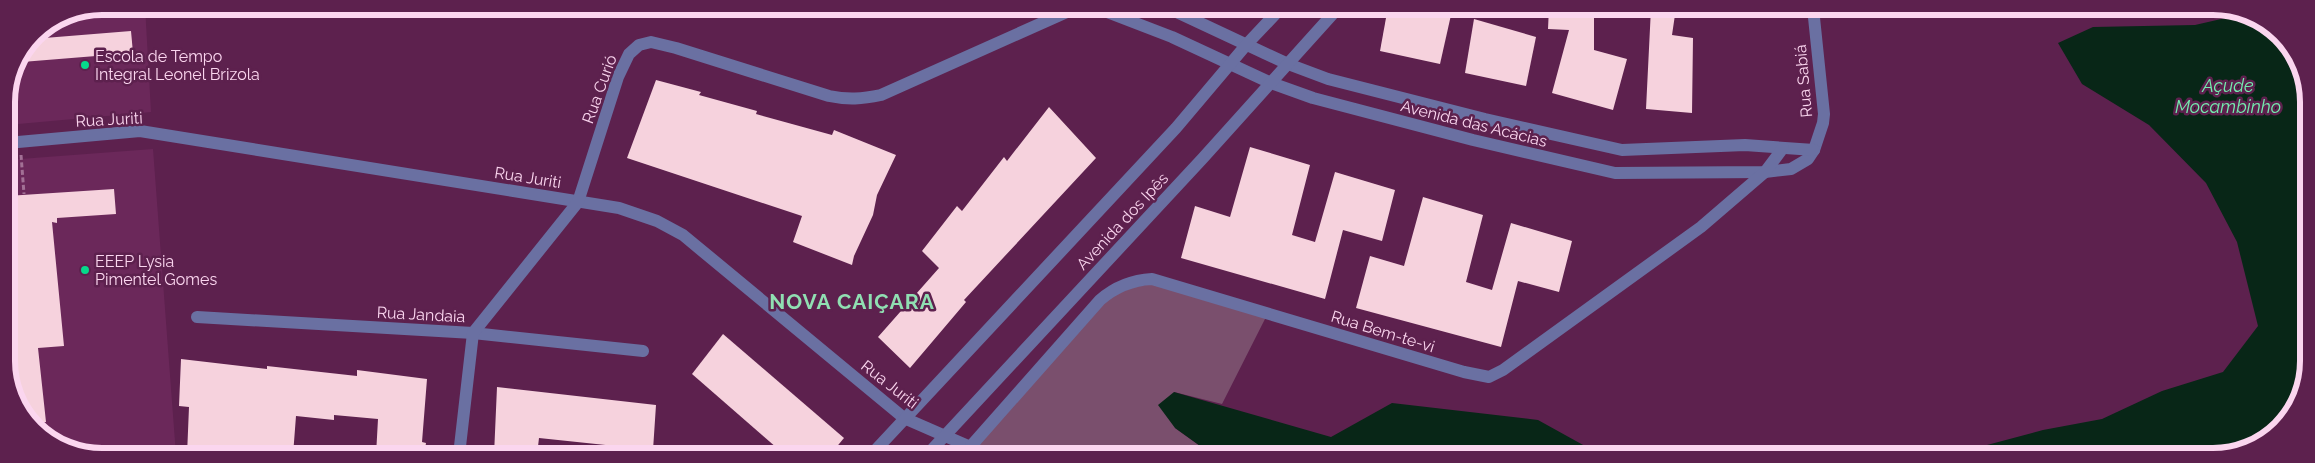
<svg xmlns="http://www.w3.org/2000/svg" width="2315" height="463" viewBox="0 0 2315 463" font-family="Raleway,sans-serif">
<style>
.built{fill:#6b285a}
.green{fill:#7a4f6d}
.water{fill:#082617}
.building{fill:#f6d2dd}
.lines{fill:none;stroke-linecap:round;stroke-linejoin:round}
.path{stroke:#a27095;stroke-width:3;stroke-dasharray:5 2.5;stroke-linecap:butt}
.minor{stroke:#6a70a2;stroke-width:12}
.poi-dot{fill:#06d98b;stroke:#5d214e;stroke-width:2}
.labels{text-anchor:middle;stroke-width:5;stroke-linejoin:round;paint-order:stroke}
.poi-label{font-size:16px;fill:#fbd6ef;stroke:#5d214e;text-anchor:start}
.street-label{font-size:16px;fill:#fbd6ef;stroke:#5d214e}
.water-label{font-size:18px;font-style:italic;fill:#73efaf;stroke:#5d214e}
.district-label{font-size:21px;font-weight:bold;letter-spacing:1px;fill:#90dfb2;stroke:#5d214e}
.rim{fill:none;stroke:#fbd6ef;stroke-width:6}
</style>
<rect width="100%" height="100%" fill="#5d214e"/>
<g class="built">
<path d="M102,6H145L151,112L7,125L6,96L34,34L65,13Z"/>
<path d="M153,149L176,455H83L34,429L8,380L7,160Z"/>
</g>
<path class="green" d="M1152,284L1266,317L1222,404L1174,392L1175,428L1214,456H993L972,445L1102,303L1121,289Z"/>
<g class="water">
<path d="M2243,14L2281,34L2307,83V380L2276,433L2219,457L1643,456L1701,453L1780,456L1972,449L2043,430L2102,419L2162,391L2223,372L2258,326L2237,242L2206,183L2149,125L2082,84L2058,43L2093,27L2195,25Z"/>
<path d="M1174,392L1331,437L1392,403L1538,420L1603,456H1214L1175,428L1158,405Z"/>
</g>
<g class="building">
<path d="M1388,7H1424L1451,15L1440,64L1380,51Z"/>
<path d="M1549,7L1594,8V50L1627,59L1613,110L1552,93L1569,30L1548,29Z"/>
<path d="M1651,8H1676L1672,35L1693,38L1692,113L1646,109Z"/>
<path d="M1474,19L1536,37L1526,86L1465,73Z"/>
<path d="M131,31L133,53L22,62L32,39Z"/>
<path d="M656,80L701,92L699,95L757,111L756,114L832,135L834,130L896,155L877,195L873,215L854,256L852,265L793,242L802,216L627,158Z"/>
<path d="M1049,107L1096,158L964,300L966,302L910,368L878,337L939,268L922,251L957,206L962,211L1004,157L1007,161Z"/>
<path d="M1250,147L1310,165L1292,235L1315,242L1335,172L1395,190L1382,241L1343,230L1325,299L1181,258L1195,206L1230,217Z"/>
<path d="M114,189L116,214L57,218V223L52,222L64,346L38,348L46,422L32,424L8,380L7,196Z"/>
<path d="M1423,197L1483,215L1466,282L1492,290L1511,223L1572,241L1559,292L1518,281L1501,347L1356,308L1370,256L1404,266Z"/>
<path d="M723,334L844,438L829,456L785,455L692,374Z"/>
<path d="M181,359L267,369V366L357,376V370L427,379L422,442L426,443L424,455H376L378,419L334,415V420L296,416L293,455H187L189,407L179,406Z"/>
<path d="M497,387L656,405L653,450L539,438L537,455H494Z"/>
</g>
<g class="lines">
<path class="path" d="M21,155L24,194"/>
<g class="minor">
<path d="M1094,7L1172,37L1271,83L1313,98L1473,140L1615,173L1765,172L1791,169L1808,159L1814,150L1823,123L1824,114L1813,8"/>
<path d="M1166,7L1288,64L1328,79L1485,119L1622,150L1745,145L1814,150"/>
<path d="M7,143L140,131L619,208L657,221L683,235L904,418L991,456"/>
<path d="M197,317L473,333L643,351"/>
<path d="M971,446L1100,300C1115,287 1132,280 1152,279L1464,372L1489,377L1503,370L1701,227L1765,172L1783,148"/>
<path d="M459,455L473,333L578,202L618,77L629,54L639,45L651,42L676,48L829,96C848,100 862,99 881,95L1078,7"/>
<path d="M870,456L1176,128L1247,44L1282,7"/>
<path d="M926,456L1203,158L1339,7"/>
</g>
</g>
<g class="poi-dot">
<circle cx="85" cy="65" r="5"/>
<circle cx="85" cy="270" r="5"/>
</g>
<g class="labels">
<g class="poi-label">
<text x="95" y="62">Escola de Tempo<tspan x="95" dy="18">Integral Leonel Brizola</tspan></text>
<text x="95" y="267">EEEP Lysia<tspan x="95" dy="18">Pimentel Gomes</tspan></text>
</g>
<g class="street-label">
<text transform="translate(1803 81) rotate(-95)" y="6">Rua Sabiá</text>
<text transform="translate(599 89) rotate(-70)" y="6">Rua Curió</text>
<text transform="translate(109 119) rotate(-3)" y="6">Rua Juriti</text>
<text transform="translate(1474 123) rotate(14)" y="6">Avenida das Acácias</text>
<text transform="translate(528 177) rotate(9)" y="6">Rua Juriti</text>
<text transform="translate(1122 221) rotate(-47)" y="6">Avenida dos Ipês</text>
<text transform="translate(421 314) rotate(3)" y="6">Rua Jandaia</text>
<text transform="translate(1383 331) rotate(17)" y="6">Rua Bem-te-vi</text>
<text transform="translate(890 384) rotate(38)" y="6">Rua Juriti</text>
</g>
<g class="water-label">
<text x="2228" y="92">Açude<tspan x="2228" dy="21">Mocambinho</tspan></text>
</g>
<g class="district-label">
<text x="852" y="309">NOVA CAIÇARA</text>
</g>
</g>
<path d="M0 0H2315V463H0ZM102 15H2213A87 87 0 0 1 2300 102V361A87 87 0 0 1 2213 448H102A87 87 0 0 1 15 361V102A87 87 0 0 1 102 15Z" fill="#5d214e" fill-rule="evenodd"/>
<path class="rim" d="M102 15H2213A87 87 0 0 1 2300 102V361A87 87 0 0 1 2213 448H102A87 87 0 0 1 15 361V102A87 87 0 0 1 102 15Z"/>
</svg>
